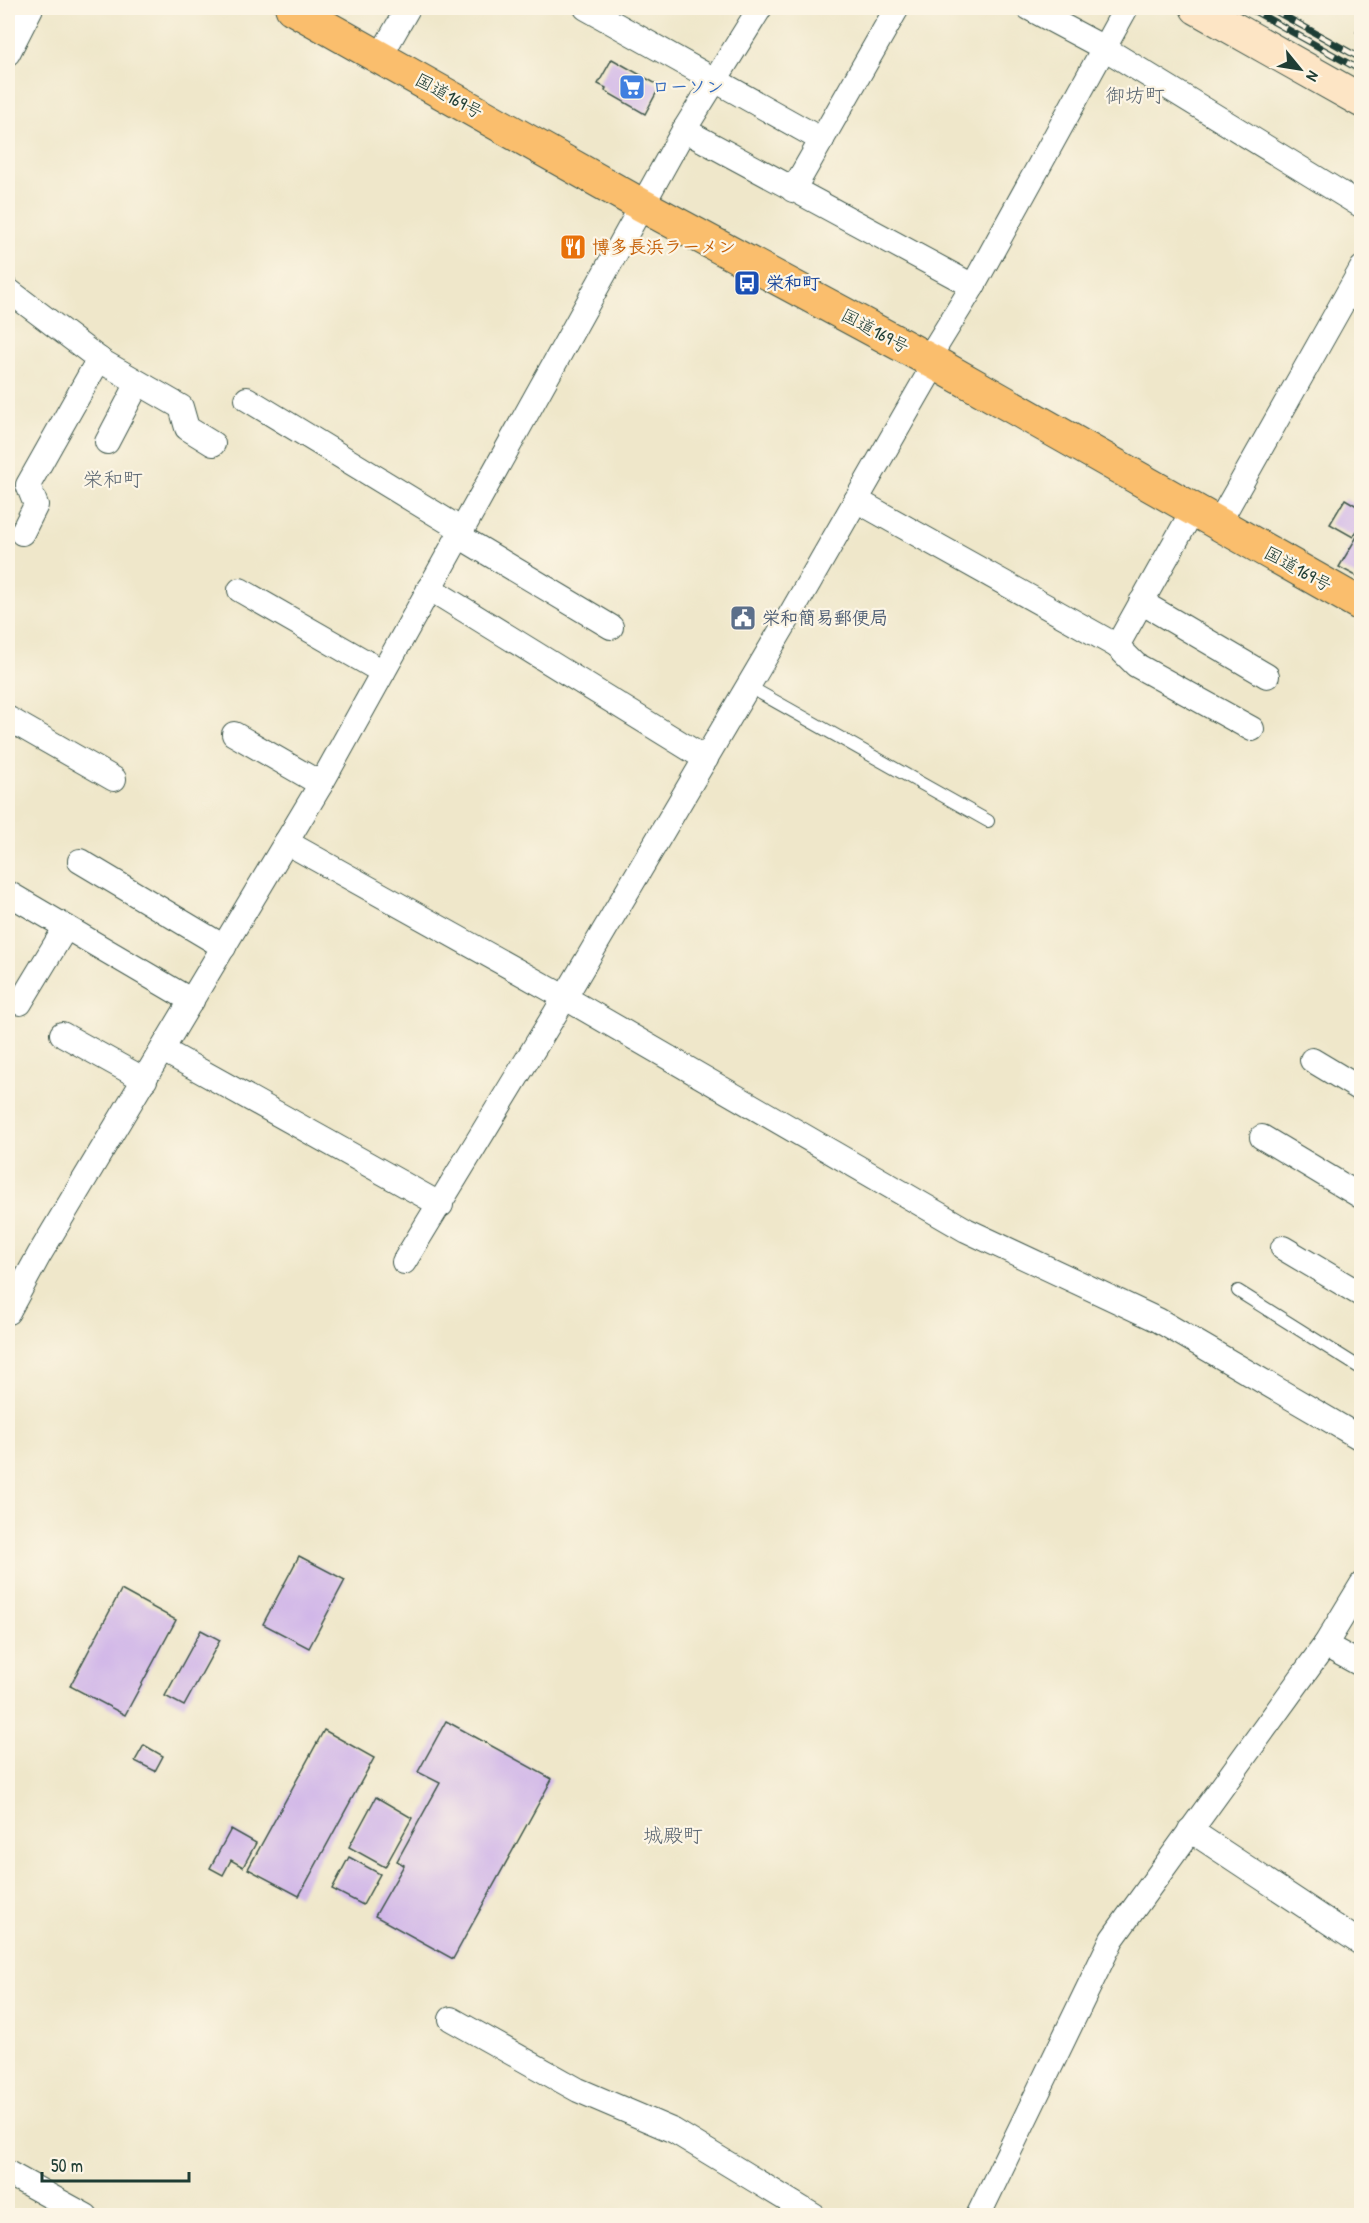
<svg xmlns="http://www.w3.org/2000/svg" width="1369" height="2223" viewBox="0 0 1369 2223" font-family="'Patrick Hand','Klee One',sans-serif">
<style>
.building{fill:#d1b7e8}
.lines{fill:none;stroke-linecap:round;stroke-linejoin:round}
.lane-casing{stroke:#3e564a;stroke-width:14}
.street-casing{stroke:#3e564a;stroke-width:26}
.secondary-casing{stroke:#3e564a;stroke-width:35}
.highway-casing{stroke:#3e564a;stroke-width:35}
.lane{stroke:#fff;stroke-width:12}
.street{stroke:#fff;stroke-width:24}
.secondary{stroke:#fde5c5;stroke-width:33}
.highway{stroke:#fabe6d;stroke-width:33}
.rail-casing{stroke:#1f3d34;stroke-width:7}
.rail{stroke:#fcf5e5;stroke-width:4.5;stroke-dasharray:14;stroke-linecap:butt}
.labels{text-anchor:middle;stroke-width:4.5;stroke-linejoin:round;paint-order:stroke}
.shop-label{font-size:18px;font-weight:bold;fill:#366cbe;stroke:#fcf5e5;text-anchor:start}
.street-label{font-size:18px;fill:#1f3d34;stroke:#fcf5e5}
.food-label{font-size:18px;font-weight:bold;fill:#c56008;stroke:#fcf5e5;text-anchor:start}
.transit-label{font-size:18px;font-weight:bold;fill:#164399;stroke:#fcf5e5;text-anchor:start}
.service-label{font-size:18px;font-weight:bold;fill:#4e5e75;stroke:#fcf5e5;text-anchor:start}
.neighbourhood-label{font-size:20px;fill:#5d6873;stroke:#fcf5e5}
</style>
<rect width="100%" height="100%" fill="#fcf5e5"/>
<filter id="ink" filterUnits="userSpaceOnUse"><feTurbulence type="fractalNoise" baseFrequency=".0167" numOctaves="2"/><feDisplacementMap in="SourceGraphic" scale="12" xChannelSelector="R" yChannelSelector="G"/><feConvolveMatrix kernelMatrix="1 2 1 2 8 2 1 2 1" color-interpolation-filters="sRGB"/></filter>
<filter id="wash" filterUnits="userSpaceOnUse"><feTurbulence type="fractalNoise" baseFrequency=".008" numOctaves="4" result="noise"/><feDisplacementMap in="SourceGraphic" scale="24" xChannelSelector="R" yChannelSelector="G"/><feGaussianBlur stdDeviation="1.35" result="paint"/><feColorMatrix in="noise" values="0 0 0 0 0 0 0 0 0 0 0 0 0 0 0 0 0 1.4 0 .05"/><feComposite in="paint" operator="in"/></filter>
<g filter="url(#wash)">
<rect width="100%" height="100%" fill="#efe7ca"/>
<g id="blocks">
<g class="building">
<path d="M1362,22V36L1356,32Z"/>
<path d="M612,59L660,86L645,114L605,91L606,88L598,84Z"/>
<path d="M1345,499L1362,509V523L1353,537L1330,524Z"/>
<path d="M1362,528V579L1339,567Z"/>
<path d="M299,1556L345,1580L309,1648L263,1624Z"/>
<path d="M121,1590L176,1620L125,1715L70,1686Z"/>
<path d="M201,1630L220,1640L184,1706L165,1696Z"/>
<path d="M446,1721L552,1779L453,1959L375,1916L404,1865L397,1861L440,1783L418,1772Z"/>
<path d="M324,1730L374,1758L299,1896L248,1869Z"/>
<path d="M144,1745L163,1756L155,1771L135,1761Z"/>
<path d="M376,1797L412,1818L385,1867L349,1847Z"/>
<path d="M231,1829L256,1843L243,1867L231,1860L223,1875L210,1868Z"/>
<path d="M349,1857L380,1874L363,1905L332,1889Z"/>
</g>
</g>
</g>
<g filter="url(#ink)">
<use href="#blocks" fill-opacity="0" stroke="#3e564a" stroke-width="1.5"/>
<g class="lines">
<defs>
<g id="lane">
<path d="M748,686L988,821"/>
<path d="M1238,1291L1362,1369"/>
</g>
<g id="street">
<path d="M586,8L822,140"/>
<path d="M1029,8L1104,48L1362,206"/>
<path d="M8,53L31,8"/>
<path d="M380,57L408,8"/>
<path d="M684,130L973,286"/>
<path d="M793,190L897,8"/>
<path d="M8,290L103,362L181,407L187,428L213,444"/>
<path d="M928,359L973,286L1126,8"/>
<path d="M247,399L462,530"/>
<path d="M107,442L138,383"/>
<path d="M856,500L1117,646L1193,510"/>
<path d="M1218,524L1362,268"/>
<path d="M22,533L36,505L28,485L99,359"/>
<path d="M459,536L611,627"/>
<path d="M429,588L706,759"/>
<path d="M240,590L383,672"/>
<path d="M1141,602L1267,676"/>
<path d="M1117,646L1136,665L1252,729"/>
<path d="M8,721L9,719L114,779"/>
<path d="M234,734L321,784"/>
<path d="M286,842L564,997L966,1230L1158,1320L1362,1439"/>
<path d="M80,861L224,947"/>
<path d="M8,893L192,1001"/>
<path d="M8,996L20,1003L66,927"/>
<path d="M62,1034L145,1080"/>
<path d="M163,1050L441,1205"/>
<path d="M1312,1060L1362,1090"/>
<path d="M1262,1137L1362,1197"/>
<path d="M1283,1248L1362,1295"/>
<path d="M404,1262L555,1014L793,610L935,363"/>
<path d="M8,1312L39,1255L321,784L684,130L760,8"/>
<path d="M1325,1645L1362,1665"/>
<path d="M1190,1830L1362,1944"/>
<path d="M451,2019L578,2090L674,2131L814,2216"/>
<path d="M8,2173L86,2216"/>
<path d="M978,2216L1112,1939L1325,1645L1362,1584"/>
</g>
<path id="secondary" d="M1197,8L1362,101"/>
<path id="highway" d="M292,8L638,203L935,363L1362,605"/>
</defs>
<use href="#lane" class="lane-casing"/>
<use href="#street" class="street-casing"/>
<use href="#secondary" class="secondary-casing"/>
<use href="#highway" class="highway-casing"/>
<use href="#lane" class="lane"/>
<use href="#street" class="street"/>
<use href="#secondary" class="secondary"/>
<use href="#highway" class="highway"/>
<defs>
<g id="rail">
<path d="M1249,8L1362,71"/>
<path d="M1270,8L1362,59"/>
</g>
</defs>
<use href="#rail" class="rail-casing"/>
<use href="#rail" class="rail"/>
</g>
</g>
<defs>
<symbol id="supermarket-square" viewBox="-11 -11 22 22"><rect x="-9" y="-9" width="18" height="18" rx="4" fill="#3f7fe0" stroke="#fcf5e5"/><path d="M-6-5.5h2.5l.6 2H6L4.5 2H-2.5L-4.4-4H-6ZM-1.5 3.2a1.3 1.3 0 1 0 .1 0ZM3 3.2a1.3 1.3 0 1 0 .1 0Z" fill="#fff"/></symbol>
<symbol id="restaurant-square" viewBox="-11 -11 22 22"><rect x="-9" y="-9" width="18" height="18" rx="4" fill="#e8710a" stroke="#fcf5e5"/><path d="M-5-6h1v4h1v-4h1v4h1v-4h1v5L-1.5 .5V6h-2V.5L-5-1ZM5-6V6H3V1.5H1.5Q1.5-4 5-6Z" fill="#fff"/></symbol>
<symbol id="bus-square" viewBox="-11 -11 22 22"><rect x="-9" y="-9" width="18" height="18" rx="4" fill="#1a4fb4" stroke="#fcf5e5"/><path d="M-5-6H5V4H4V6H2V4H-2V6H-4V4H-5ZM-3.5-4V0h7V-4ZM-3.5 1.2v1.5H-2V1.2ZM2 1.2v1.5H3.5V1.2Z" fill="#fff"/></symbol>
<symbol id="civic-square" viewBox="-11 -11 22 22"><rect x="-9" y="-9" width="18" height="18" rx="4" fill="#5c6f8a" stroke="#fcf5e5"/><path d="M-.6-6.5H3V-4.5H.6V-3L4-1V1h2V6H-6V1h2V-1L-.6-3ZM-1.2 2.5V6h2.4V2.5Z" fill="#fff"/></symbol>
</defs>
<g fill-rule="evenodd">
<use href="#supermarket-square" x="617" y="72" width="30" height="30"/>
<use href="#restaurant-square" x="558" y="232" width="30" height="30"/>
<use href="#bus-square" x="732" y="268" width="30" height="30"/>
<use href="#civic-square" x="728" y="603" width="30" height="30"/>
</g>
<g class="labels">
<g class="shop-label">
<text x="652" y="93">ローソン</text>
</g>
<g class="street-label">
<text transform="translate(449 96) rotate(29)" y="6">国道169号</text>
<text transform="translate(875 331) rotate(28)" y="6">国道169号</text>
<text transform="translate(1298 569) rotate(29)" y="6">国道169号</text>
</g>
<g class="food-label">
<text x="592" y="253">博多長浜ラーメン</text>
</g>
<g class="transit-label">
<text x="766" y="289">栄和町</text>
</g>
<g class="service-label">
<text x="762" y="624">栄和簡易郵便局</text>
</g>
<g class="neighbourhood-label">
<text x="1135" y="102">御坊町</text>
<text x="113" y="486">栄和町</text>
<text x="673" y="1842">城殿町</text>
</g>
</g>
<rect width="1369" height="2223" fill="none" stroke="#fcf5e5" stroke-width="30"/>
<g transform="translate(1300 69) rotate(120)" stroke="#fcf5e5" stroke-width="4.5" paint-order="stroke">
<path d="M0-4.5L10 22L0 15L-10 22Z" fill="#1f3d34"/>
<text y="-9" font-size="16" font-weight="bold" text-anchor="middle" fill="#1f3d34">N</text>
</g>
<path d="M42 2172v9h147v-9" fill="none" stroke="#1f3d34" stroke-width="3"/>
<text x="51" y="2172" font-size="18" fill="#1f3d34" stroke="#fcf5e5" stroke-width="4.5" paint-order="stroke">50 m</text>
</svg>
